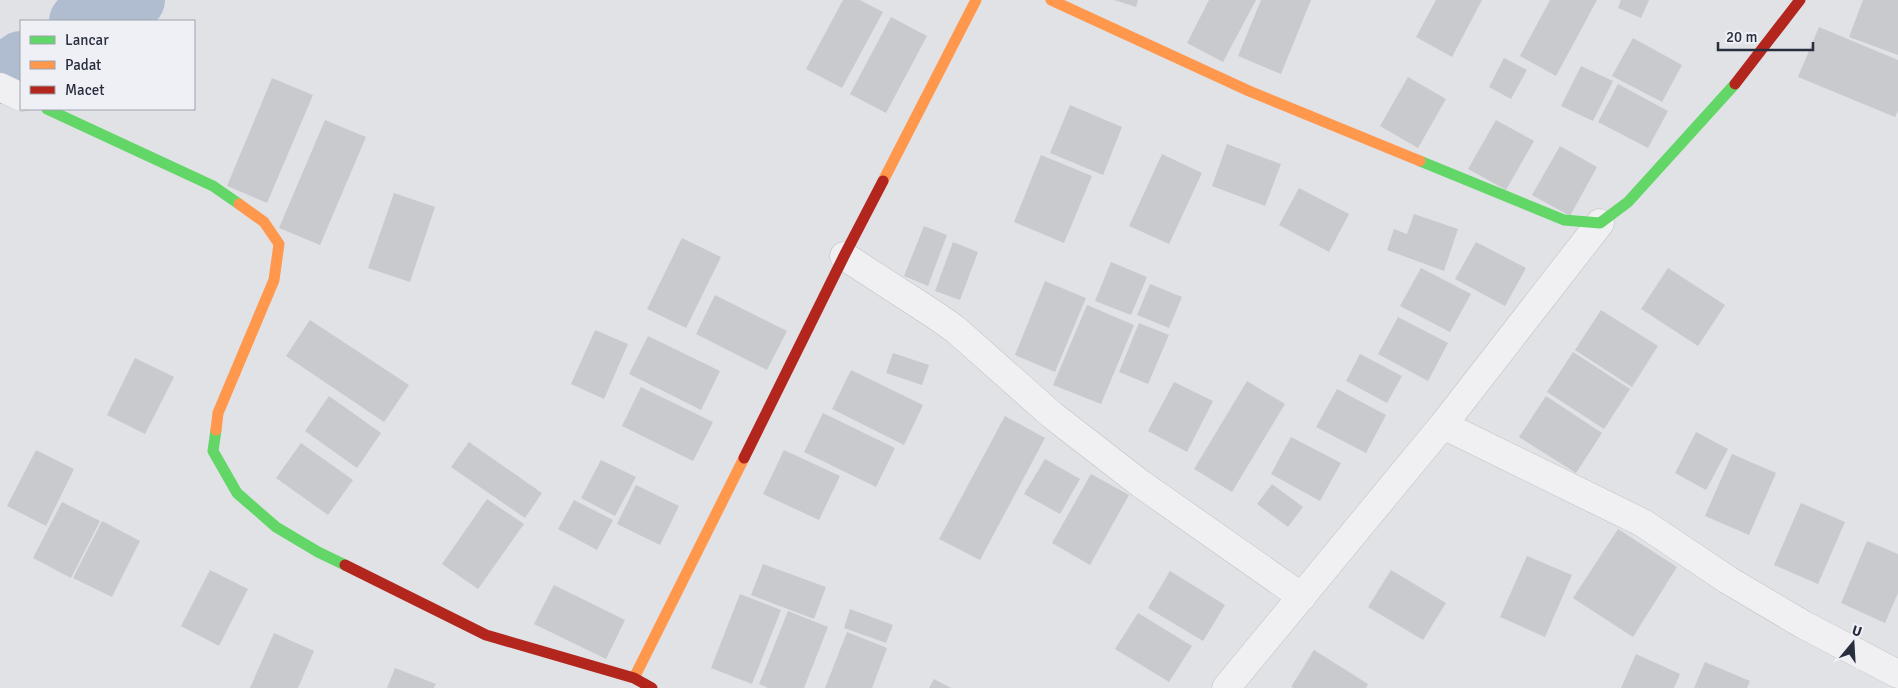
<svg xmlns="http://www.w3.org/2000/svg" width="1898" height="688" viewBox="0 0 1898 688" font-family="Signika,sans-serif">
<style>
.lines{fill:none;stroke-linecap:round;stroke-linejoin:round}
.river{stroke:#b0bcd0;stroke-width:58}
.building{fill:#c9cace}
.street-casing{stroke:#bfc0c4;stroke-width:29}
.street{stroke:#f0f0f2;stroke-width:28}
.fast{stroke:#63d668;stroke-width:11}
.slow{stroke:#ff974d;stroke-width:11}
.jam{stroke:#b3261e;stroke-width:11}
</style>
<rect width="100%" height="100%" fill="#e1e2e6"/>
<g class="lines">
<g class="river">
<path d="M78,21L136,0"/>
<path d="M0,75L21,60"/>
</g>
</g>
<g class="building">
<path d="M843,0H860L883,12L842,88L806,69Z"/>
<path d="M1114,0H1138L1136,7Z"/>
<path d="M1209,0H1256L1223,62L1187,43Z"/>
<path d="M1261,0H1311L1281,74L1238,56Z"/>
<path d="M1436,0H1482L1452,57L1416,37Z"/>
<path d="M1550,0H1597L1556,76L1520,56Z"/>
<path d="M1621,0H1649L1641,18L1618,8Z"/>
<path d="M1863,0H1898V55L1849,37Z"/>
<path d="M891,17L927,36L886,113L850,94Z"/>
<path d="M1819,27L1898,60V111L1895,117L1798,77Z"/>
<path d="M1633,38L1682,65L1662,102L1612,76Z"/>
<path d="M1504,58L1527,70L1511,99L1489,87Z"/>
<path d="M1581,66L1613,81L1593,121L1561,106Z"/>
<path d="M1408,77L1446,99L1418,148L1380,126Z"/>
<path d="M272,78L313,95L267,203L227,186Z"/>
<path d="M1618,84L1668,111L1648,148L1598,122Z"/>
<path d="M1070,105L1122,127L1103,175L1050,153Z"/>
<path d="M325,120L366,137L320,245L279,228Z"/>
<path d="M1496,120L1534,141L1506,190L1468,169Z"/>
<path d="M1227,144L1281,164L1265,206L1212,186Z"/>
<path d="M1560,146L1597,167L1570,216L1532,195Z"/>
<path d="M1162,154L1202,173L1169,244L1129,226Z"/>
<path d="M1041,155L1092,176L1064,243L1014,222Z"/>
<path d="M1299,188L1349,214L1329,252L1279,225Z"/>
<path d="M394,193L435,207L410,282L368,268Z"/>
<path d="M1414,214L1458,229L1444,271L1387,250L1394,229L1407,234Z"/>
<path d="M924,226L947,235L928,286L904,276Z"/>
<path d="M682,238L721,257L686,328L647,309Z"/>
<path d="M953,242L978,252L960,300L935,291Z"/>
<path d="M1476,242L1526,268L1505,306L1455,279Z"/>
<path d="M1111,262L1147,277L1131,315L1095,301Z"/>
<path d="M1421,268L1471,294L1450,332L1400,306Z"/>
<path d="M1668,268L1725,305L1698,346L1641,309Z"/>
<path d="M1045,281L1086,298L1055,372L1015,355Z"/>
<path d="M1150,284L1182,297L1169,328L1137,315Z"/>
<path d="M715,295L787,331L767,370L696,334Z"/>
<path d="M1087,305L1134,325L1101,404L1053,385Z"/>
<path d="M1601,310L1658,346L1632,387L1575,350Z"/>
<path d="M1398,317L1448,343L1428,381L1378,354Z"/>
<path d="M310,320L409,385L384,422L286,356Z"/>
<path d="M1139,323L1169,335L1148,384L1119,372Z"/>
<path d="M595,330L628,344L604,399L571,384Z"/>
<path d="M648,336L720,371L701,410L629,374Z"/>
<path d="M1573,352L1630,389L1604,429L1547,392Z"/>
<path d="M893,353L929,365L922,385L886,373Z"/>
<path d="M1360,354L1402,376L1387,403L1346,381Z"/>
<path d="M135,358L174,377L145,434L107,415Z"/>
<path d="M851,370L923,405L904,445L832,409Z"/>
<path d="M1247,381L1285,404L1232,492L1194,469Z"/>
<path d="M1174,382L1213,401L1187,452L1148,431Z"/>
<path d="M641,387L713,422L693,461L622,426Z"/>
<path d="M1337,389L1386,415L1366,453L1316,427Z"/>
<path d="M329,396L381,433L357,468L305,431Z"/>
<path d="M1546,396L1602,433L1576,473L1519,437Z"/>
<path d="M823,413L895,448L876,487L804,452Z"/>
<path d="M1005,416L1045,438L980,560L939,539Z"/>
<path d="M1696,432L1728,449L1706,490L1675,473Z"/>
<path d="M1291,437L1341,463L1320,501L1271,474Z"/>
<path d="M469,442L542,493L525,518L451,467Z"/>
<path d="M301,443L353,480L328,515L276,478Z"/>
<path d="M36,450L74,469L46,526L7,506Z"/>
<path d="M784,450L840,476L819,520L763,494Z"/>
<path d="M1732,454L1776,473L1749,535L1705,516Z"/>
<path d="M1045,459L1080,479L1060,514L1024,494Z"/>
<path d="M601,460L636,477L615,516L581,498Z"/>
<path d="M1091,474L1129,495L1090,565L1052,543Z"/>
<path d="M1272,484L1303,507L1288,527L1257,504Z"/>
<path d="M636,485L679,506L660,545L617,524Z"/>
<path d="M487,499L524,524L478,589L442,564Z"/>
<path d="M574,500L613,520L597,550L558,529Z"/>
<path d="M62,502L100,521L71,578L33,558Z"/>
<path d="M1801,503L1845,522L1818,584L1774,565Z"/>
<path d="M102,521L140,541L112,597L73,578Z"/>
<path d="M1618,529L1677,567L1633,637L1573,598Z"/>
<path d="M1867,541L1898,554V593L1885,623L1841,603Z"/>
<path d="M1527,556L1572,575L1545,637L1500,617Z"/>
<path d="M763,564L826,587L814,619L751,595Z"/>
<path d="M210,570L248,589L219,646L181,626Z"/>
<path d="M1391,570L1446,603L1423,640L1368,607Z"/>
<path d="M1170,571L1225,605L1203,641L1148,608Z"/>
<path d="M554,585L625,620L606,659L534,624Z"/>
<path d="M740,594L781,610L752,684L711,668Z"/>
<path d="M850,609L893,625L886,643L844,628Z"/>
<path d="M788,611L828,627L804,688H768L759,684Z"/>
<path d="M1138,613L1192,646L1169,682L1115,649Z"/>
<path d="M847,632L887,648L872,688H825Z"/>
<path d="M274,633L314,651L298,688H250Z"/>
<path d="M1314,650L1368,684L1366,688H1294L1291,687Z"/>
<path d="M1636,654L1680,674L1674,688H1621Z"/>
<path d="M1705,662L1750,681L1747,688H1694Z"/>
<path d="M395,668L436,684L434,688H387Z"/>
<path d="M934,679L951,688H929Z"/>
</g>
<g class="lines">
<defs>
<g id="street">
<path d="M0,87L21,97"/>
<path d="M844,256L935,315L955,329L1052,415L1141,484L1302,597"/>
<path d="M1443,425L1643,523L1728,580L1804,625L1898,674"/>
<path d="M1226,688L1443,425L1600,223"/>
</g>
</defs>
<use href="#street" class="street-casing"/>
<use href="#street" class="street"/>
<g class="fast">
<path d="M47,109L213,186L239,204"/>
<path d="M1420,161L1564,220L1600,223L1628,202L1735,84"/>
<path d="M216,430L213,451L237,493L276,527L318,552L345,565"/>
</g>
<g class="slow">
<path d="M1051,0L1249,91L1420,161"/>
<path d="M883,181L976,0"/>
<path d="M216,430L218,413L274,280L279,244L264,222L239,204"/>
<path d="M634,678L744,458"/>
</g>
<g class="jam">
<path d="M1735,84L1800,0"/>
<path d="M744,458L844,256L883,181"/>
<path d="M345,565L486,635L634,678L652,688"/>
</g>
</g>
<rect x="20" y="20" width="175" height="90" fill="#eef0f5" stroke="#9fa2ac"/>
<rect x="30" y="36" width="25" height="8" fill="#63d668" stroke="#9fa2ac"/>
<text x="65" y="45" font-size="15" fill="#292e3e">Lancar</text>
<rect x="30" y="61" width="25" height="8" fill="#ff974d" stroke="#9fa2ac"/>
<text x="65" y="70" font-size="15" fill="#292e3e">Padat</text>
<rect x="30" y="86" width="25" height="8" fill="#b3261e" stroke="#9fa2ac"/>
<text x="65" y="95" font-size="15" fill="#292e3e">Macet</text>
<g transform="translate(1853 643) rotate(18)" stroke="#eef0f5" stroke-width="4" paint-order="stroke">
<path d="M0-4L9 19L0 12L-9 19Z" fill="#292e3e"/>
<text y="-8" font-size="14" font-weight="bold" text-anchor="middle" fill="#292e3e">U</text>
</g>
<path d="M1718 42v8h95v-8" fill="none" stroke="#292e3e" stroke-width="2.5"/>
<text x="1726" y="42" font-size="15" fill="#292e3e" stroke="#eef0f5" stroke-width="4" paint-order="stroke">20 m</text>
</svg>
